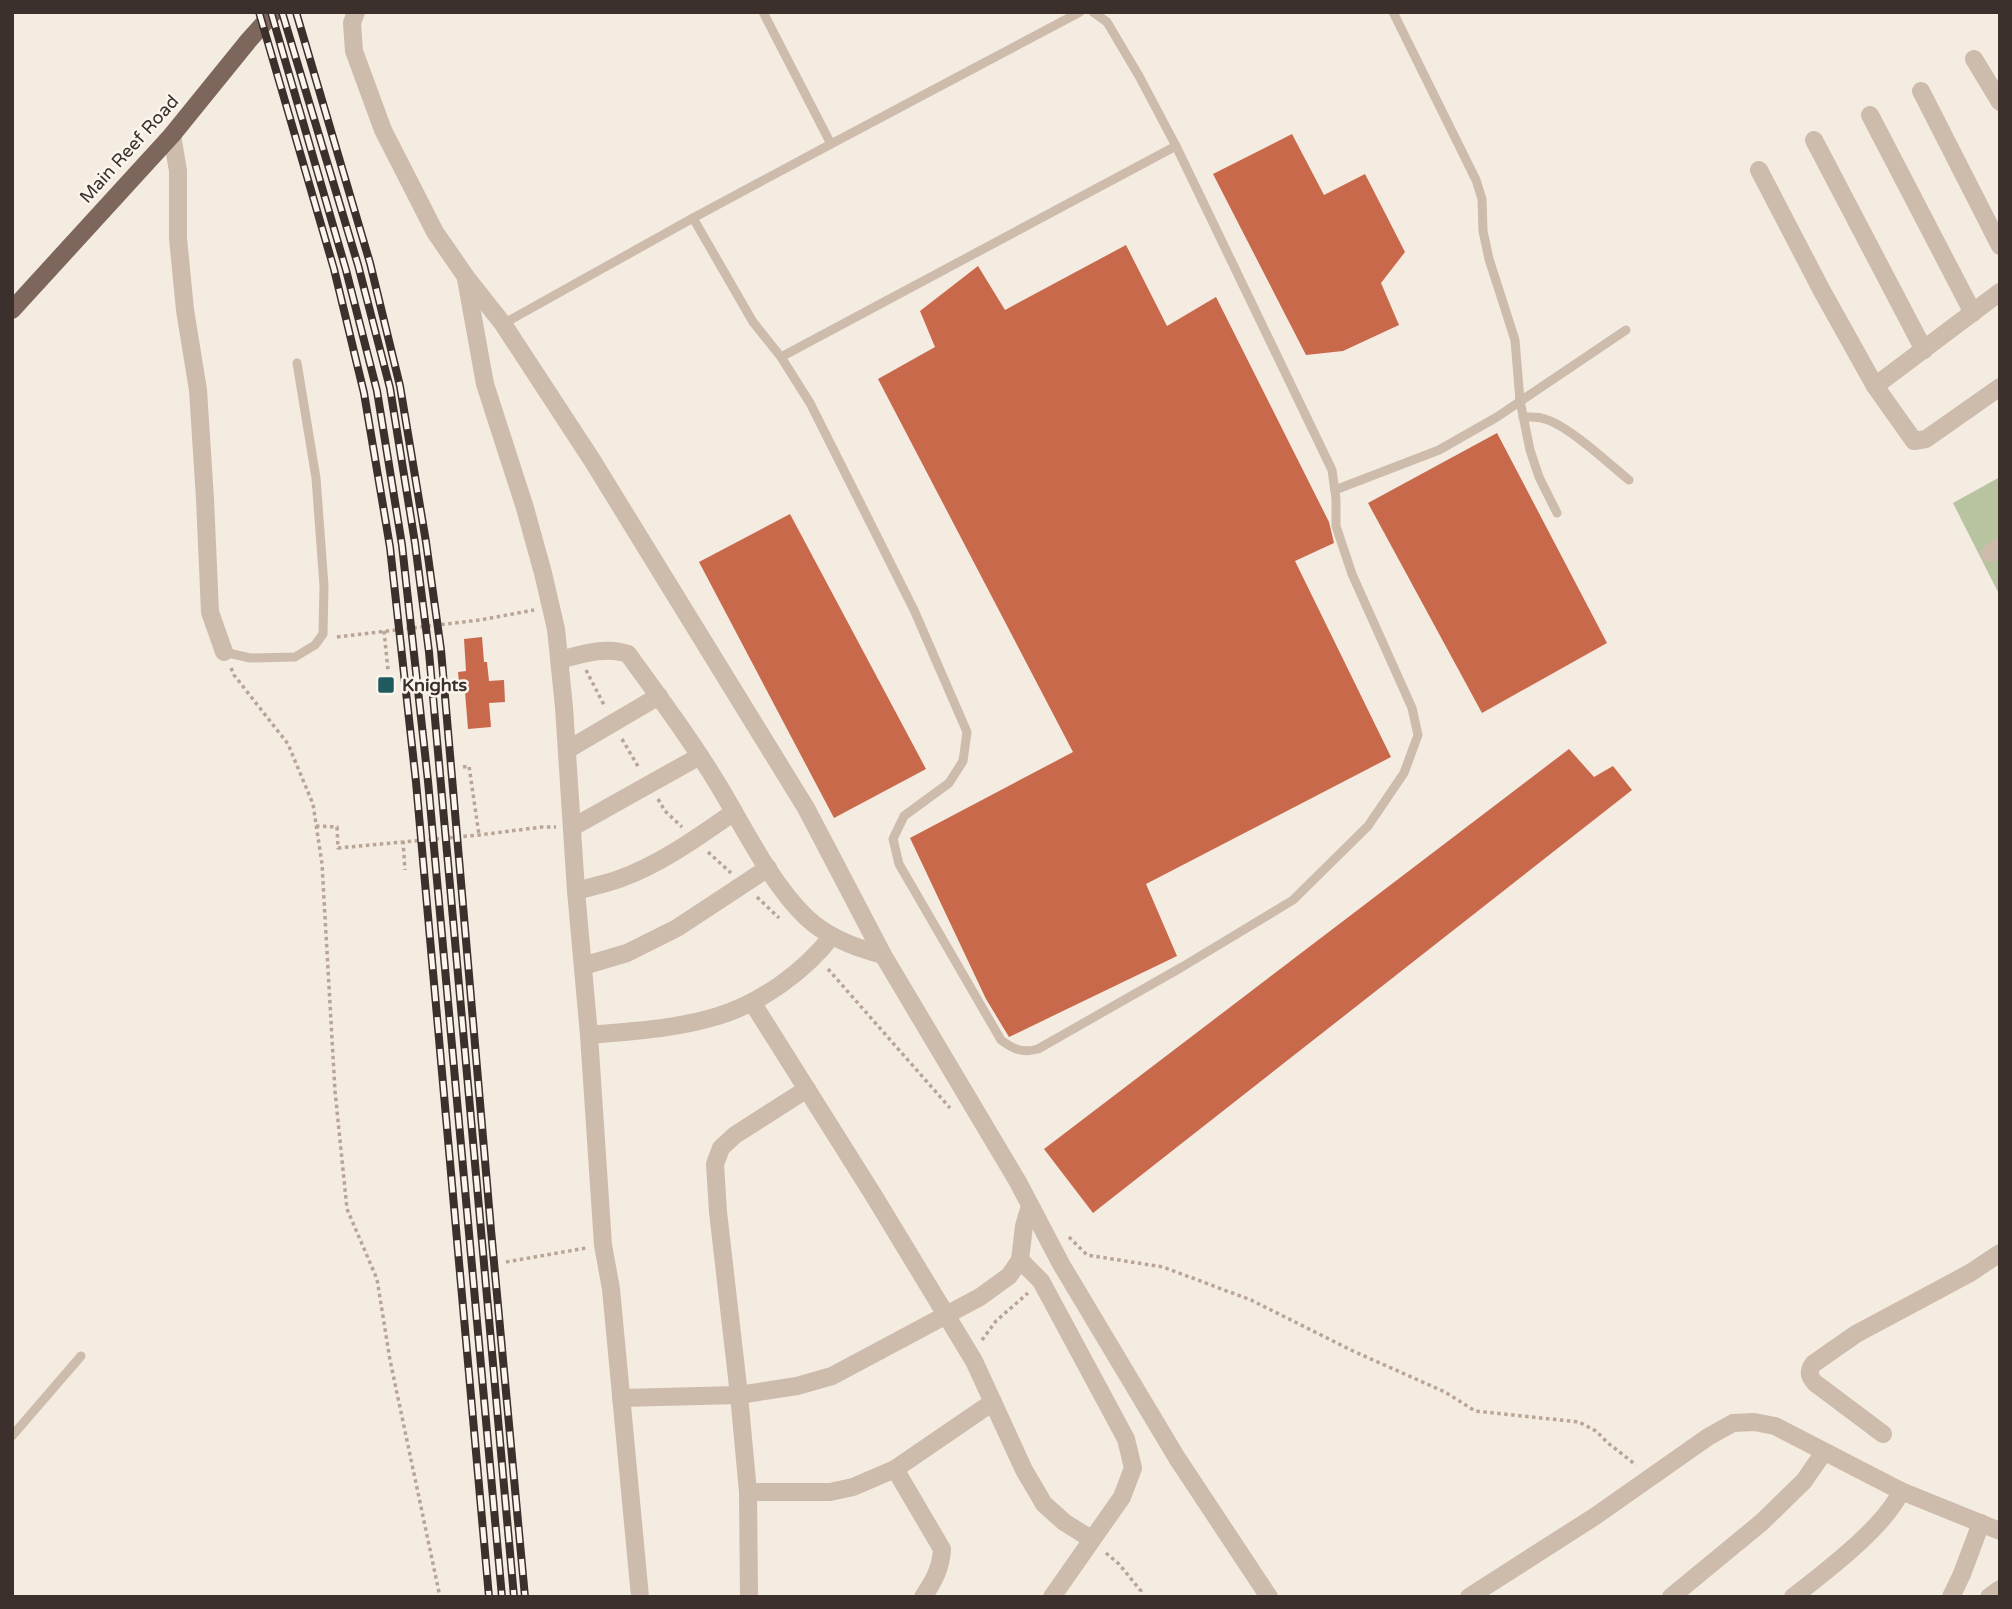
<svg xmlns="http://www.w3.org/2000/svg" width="2012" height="1609" viewBox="0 0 2012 1609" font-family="'Varela Round',sans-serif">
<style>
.grass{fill:#b8c4a0}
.building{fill:#c8694b}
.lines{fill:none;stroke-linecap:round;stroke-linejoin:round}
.path{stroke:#b9a596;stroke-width:3.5;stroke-dasharray:3.5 3.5;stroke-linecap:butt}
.service{stroke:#cdbbac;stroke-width:9}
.minor{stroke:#cdbbac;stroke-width:18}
.primary{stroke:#7d675c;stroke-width:18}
.rail-casing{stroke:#3b302b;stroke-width:8}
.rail{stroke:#fbf5ee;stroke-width:5;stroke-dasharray:16;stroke-linecap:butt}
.poi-dot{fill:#1f5a5e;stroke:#fbf5ee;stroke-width:2.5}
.labels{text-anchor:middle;stroke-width:5;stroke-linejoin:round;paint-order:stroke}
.street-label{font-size:18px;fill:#3b302b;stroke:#fbf5ee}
.poi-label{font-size:18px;font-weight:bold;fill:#3b302b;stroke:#fbf5ee;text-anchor:start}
</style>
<rect width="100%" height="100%" fill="#f4ebe1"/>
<path class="grass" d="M2000,477V596L1953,503Z"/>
<g class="building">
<path d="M1292,134L1324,195L1365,174L1405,252L1381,283L1399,325L1343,351L1306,355L1213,174Z"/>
<path d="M1126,245L1167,326L1216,297L1329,522L1334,543L1295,561L1391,757L1146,884L1177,956L1009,1037L986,999L910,838L1073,752L878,379L935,347L920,311L978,266L1005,310Z"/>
<path d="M1497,433L1607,643L1482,713L1368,503Z"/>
<path d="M790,514L926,769L834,818L699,562Z"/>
<path d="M482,637L484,662H487L489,681L504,680L505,702L489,703L491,727L468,729L465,692H460L458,672L466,671L464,639Z"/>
<path d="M1569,749L1594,777L1613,766L1632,790L1093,1213L1044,1149Z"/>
</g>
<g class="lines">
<g class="path">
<path d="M384,631L388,670"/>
<path d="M337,637L480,620L534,610"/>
<path d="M231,668L234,675L288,744L313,804L322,864L335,1091L347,1209L377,1279L390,1360L440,1597"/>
<path d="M586,670L605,707"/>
<path d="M622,739L639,768"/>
<path d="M463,767L469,766L479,835"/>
<path d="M658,799L665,811L682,827"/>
<path d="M316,826L337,827L338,848L479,835L542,827H556"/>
<path d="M403,841L405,870"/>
<path d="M708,852L731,873"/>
<path d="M757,897L779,918"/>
<path d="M828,969L950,1108"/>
<path d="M1069,1237L1087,1255L1163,1267L1251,1300L1353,1351L1445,1392L1475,1411L1579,1422L1596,1431L1608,1443L1636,1465"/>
<path d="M506,1262L586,1248"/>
<path d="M982,1340L996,1321L1028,1293"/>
<path d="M1106,1553L1119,1564L1141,1591V1597"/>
</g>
<g class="service">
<path d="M763,12L831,144L1080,12"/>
<path d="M1393,12L1476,180L1482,199L1483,231L1489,259L1515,340L1520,401L1530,450L1539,477L1557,513"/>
<path d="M831,144L693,218L753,322L781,357L810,403L914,610L967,732L963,761L949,783L904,816L893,839L899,864L1001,1040C1014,1050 1023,1053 1038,1049L1182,967L1293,900L1368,826L1404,773L1418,735L1412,708L1352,574L1336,526V499L1332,470L1176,146L1139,76L1107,22L1093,12"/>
<path d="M503,324L693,218"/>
<path d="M781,357L1176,146"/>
<path d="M1523,417C1531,417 1538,416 1545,419C1569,426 1609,464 1629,480"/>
<path d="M1335,490L1439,450L1497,417L1626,330"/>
<path d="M224,652L250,658L295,657L315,645L323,634L324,586L316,478L297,363"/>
<path d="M12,1436L81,1356"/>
</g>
<g class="minor">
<path d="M356,12L352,23L354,51L383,130L435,232L466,277L503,324L592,460L806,808L883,955L1018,1182L1061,1264L1177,1458L1269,1597"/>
<path d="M1974,59L2000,102"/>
<path d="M1921,91L2000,246"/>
<path d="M1870,115L1973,313"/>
<path d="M172,135L178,171V238L185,310L198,390L205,499L210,612L224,652"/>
<path d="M1814,140L1924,350"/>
<path d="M1759,170L1822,291L1875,386L1914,441L1926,439L2000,387"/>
<path d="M466,279L485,384L525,508L543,573L556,629L564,707L576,891L589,1035L603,1245L611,1289L640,1597"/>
<path d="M1875,386L2000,292"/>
<path d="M1990,553L2000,546"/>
<path d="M560,660C582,654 606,646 628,654C660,698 691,740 719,786C744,828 772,885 807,918C828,938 856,948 883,955"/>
<path d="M567,750L659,696"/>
<path d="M573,827L700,756"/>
<path d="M576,891C590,887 605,884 619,879C661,864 698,837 734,812"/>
<path d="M583,966L627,953L677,928L768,868"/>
<path d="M752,1002L874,1196L974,1361L1024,1470L1044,1504L1064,1522L1091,1539"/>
<path d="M589,1035C632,1031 676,1029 718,1016C761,1003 805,971 832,936"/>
<path d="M807,1089L735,1135L721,1148L715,1164L718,1212L739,1395L797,1386L832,1376L980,1297L1009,1276L1020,1260L1024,1226L1030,1206"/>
<path d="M1020,1260L1041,1281L1126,1439L1133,1468L1122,1497L1052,1597"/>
<path d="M621,1398L739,1395L748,1492L749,1597"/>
<path d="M1883,1434L1815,1383C1809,1376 1808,1372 1813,1364L1856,1334L1970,1273L2000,1253"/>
<path d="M895,1469L993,1402"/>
<path d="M748,1492H830L853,1487L895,1469L942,1549C941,1568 934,1581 923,1597"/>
<path d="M1469,1597L1594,1517L1708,1437L1733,1423L1754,1422L1775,1426L1901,1491L2000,1531"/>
<path d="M1671,1597L1762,1522L1804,1481L1824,1452"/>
<path d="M1793,1597C1825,1572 1886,1526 1901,1491"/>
<path d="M1951,1597L1962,1574L1981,1523"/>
<path d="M1989,1597L2000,1589"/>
</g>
<path class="primary" d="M12,310L172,135L249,40L274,12"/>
<defs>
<g id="rail">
<path d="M259,12L334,269L364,393L390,547L416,782L489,1597"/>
<path d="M271,12L346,270L377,391L402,545L428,781L502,1597"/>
<path d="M282,12L358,265L390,388L415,543L429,652L514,1597"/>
<path d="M296,12L370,263L400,386L426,542L441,650L491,1230L525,1597"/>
</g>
</defs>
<use href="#rail" class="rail-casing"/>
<use href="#rail" class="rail"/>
</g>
<rect class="poi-dot" x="377" y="676" width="18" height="18" rx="3.5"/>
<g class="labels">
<g class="street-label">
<text transform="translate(129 149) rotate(-48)" y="6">Main Reef Road</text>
</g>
<g class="poi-label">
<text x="402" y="691">Knights</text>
</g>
</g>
<rect width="2012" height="1609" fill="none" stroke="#3b302b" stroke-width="28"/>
</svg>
